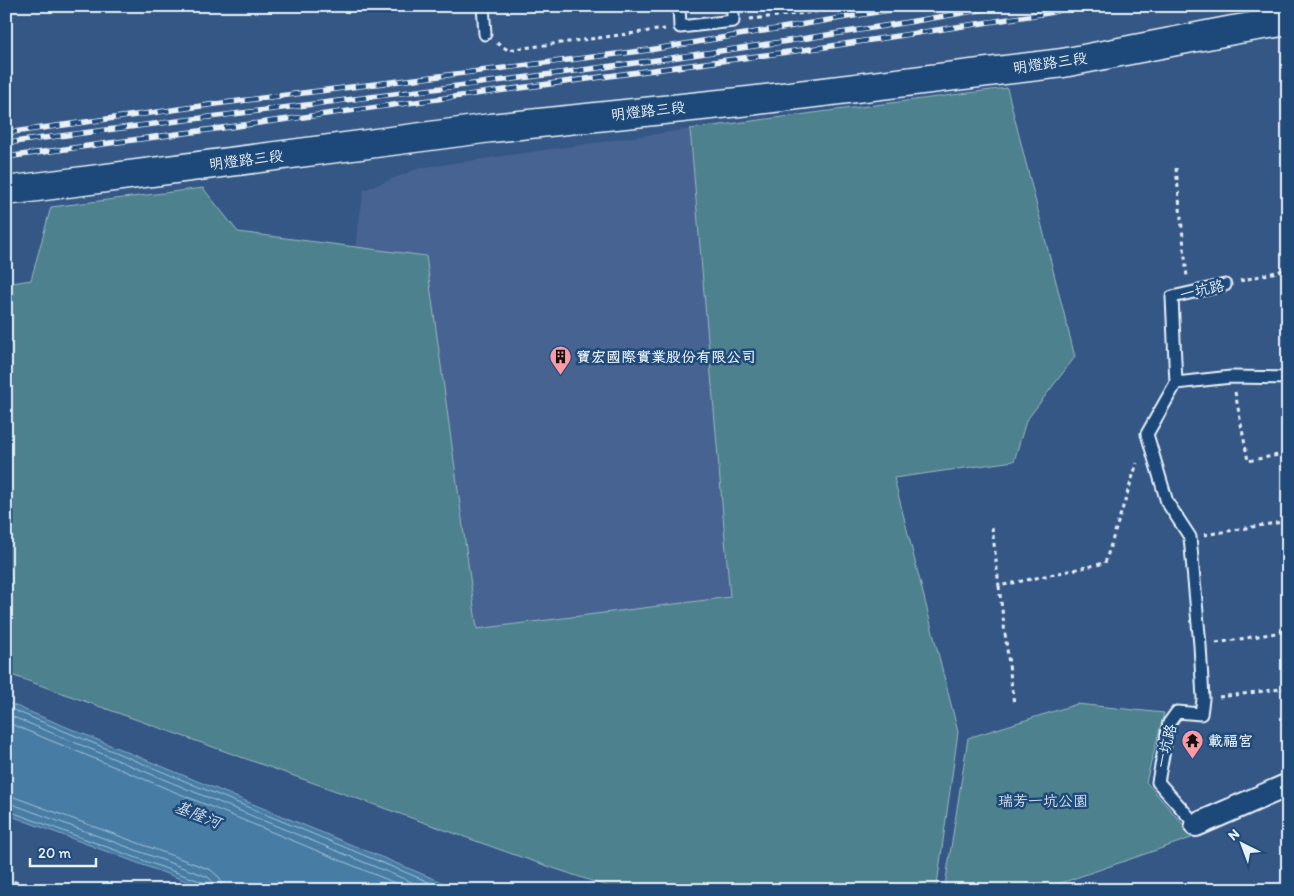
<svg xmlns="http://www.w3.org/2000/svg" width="1294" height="896" viewBox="0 0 1294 896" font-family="Itim,'LXGW WenKai TC',sans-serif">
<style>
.built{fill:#476391}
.green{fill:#4d818e;stroke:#9ab9c3}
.water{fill:#467ba4;stroke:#87aac6}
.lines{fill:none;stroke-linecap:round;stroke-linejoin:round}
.shore{stroke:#a7c2d6;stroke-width:1}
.service-casing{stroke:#e8f1f8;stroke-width:15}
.minor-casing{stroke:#e8f1f8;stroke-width:26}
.tertiary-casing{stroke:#e8f1f8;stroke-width:31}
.path{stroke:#e8f1f8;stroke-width:3;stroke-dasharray:4 4;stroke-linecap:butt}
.service{stroke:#1f4a7a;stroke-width:11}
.minor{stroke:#1f4a7a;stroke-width:22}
.tertiary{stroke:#1f4a7a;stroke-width:28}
.rail-casing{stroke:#e8f1f8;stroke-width:5.5}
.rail{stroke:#1f4a7a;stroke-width:4;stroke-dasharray:11;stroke-linecap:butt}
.labels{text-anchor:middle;stroke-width:5;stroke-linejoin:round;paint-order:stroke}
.street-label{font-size:15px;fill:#e8f1f8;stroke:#1f4a7a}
.poi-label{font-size:15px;font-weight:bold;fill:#e8f1f8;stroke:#1f4a7a;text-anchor:start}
.park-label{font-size:15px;fill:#d1e0e8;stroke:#1f4a7a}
.water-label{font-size:16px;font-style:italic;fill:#d0dfeb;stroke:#1f4a7a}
</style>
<rect width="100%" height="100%" fill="#355786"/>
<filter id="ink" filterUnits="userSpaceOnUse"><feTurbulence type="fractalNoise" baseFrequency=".02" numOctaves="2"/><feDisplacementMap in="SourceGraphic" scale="10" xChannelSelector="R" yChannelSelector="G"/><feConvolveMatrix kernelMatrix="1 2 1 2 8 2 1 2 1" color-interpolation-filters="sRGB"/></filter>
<g filter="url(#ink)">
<path class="built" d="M690,129L730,597L477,629L426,256L355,247L364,190L420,168Z"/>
<g class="green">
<path d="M1007,88L1075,357L1026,421L1014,461L894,478L958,732L937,885L929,890H618L515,855L6,673V284L31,280L51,207L203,188L238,232L426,256L477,629L730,597L690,129Z"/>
<path d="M1077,704L1164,713L1146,782L1194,837L1041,890H971L945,886L968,738Z"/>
</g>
<path class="water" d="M6,702L461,890H210L6,814Z"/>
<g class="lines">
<g class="shore">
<path d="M6,707L448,890"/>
<path d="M6,714L431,890"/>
<path d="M6,722L412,890"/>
<path d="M6,796L14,797L211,870L220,878L223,890"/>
<path d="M6,804H12L208,877L213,882L215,890"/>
<path d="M6,810L205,883L208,886L209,890"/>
</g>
<defs>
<g id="service">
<path d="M483,6L485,34"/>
<path d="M679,6L680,27L733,21V6"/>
<path d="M1176,383L1172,297L1225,285"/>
<path d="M1196,825L1158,782L1169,723L1177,712L1201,714L1203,699L1200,645L1190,537L1167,502L1147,434L1176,383L1231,377L1288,378"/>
</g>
<path id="minor" d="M1196,825L1288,785"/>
<path id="tertiary" d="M6,191L491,128L749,101L1063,63L1233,30L1288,21"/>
</defs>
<use href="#service" class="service-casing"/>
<use href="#minor" class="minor-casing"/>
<use href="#tertiary" class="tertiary-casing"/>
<g class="path">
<path d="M750,19L871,6"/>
<path d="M497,43L508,50L665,29"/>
<path d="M1288,121V123"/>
<path d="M1176,168L1187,277"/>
<path d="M1240,281L1288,269"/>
<path d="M1235,392L1248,461L1288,453"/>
<path d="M992,527L999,586L1105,563L1137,463"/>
<path d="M1204,535L1288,521"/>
<path d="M999,586L1014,704"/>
<path d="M1216,643L1288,631"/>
<path d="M1219,697L1288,688"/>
<path d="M6,879L40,890"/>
</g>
<use href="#service" class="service"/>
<use href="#minor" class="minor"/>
<use href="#tertiary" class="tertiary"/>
<defs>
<g id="rail">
<path d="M6,133L223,103L649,50L913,6"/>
<path d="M6,143C338,99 672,65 1002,6"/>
<path d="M6,157L825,47L1048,13L1077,6"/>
</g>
</defs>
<use href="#rail" class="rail-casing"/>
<use href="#rail" class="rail"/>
</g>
</g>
<defs>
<symbol id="building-pin" viewBox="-11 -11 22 30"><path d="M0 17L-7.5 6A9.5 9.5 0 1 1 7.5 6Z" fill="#ff9aa2" stroke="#1f4a7a"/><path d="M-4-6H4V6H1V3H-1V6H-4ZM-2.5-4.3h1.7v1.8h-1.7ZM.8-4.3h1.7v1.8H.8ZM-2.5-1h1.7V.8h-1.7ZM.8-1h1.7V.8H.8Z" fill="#111"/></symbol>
<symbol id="temple-pin" viewBox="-11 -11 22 30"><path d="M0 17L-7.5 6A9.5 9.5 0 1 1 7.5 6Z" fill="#ff9aa2" stroke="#1f4a7a"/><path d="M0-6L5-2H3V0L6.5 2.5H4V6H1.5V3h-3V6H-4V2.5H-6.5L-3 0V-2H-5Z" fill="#111"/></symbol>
</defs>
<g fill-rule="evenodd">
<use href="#building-pin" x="548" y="344" width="25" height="34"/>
<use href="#temple-pin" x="1180" y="728" width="25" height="34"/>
</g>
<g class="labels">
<g class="street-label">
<text transform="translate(1050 63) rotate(-8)" y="5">明燈路三段</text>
<text transform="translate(648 111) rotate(-6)" y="5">明燈路三段</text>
<text transform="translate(246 160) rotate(-7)" y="5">明燈路三段</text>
<text transform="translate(1202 290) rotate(-13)" y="5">一坑路</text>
<text transform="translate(1166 746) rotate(-76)" y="5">一坑路</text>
</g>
<g class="poi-label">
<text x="576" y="362">寶宏國際實業股份有限公司</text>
<text x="1208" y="746">載福宮</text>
</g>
<g class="park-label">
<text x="1043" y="806">瑞芳一坑公園</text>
</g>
<g class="water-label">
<text transform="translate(198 814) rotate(22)" y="6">基隆河</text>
</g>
</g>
<rect width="1294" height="896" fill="none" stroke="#1f4a7a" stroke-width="25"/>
<rect x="12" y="12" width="1269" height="871" fill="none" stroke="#e8f1f8" stroke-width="2" filter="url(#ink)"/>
<g transform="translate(1242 844) rotate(318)" stroke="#1f4a7a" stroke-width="4" paint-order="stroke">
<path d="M0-4L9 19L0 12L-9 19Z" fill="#e8f1f8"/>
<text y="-8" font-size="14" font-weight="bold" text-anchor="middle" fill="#e8f1f8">N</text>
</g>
<path d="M30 858v8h66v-8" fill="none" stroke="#e8f1f8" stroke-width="2.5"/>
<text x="38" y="858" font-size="15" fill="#e8f1f8" stroke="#1f4a7a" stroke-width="4" paint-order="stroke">20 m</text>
</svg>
